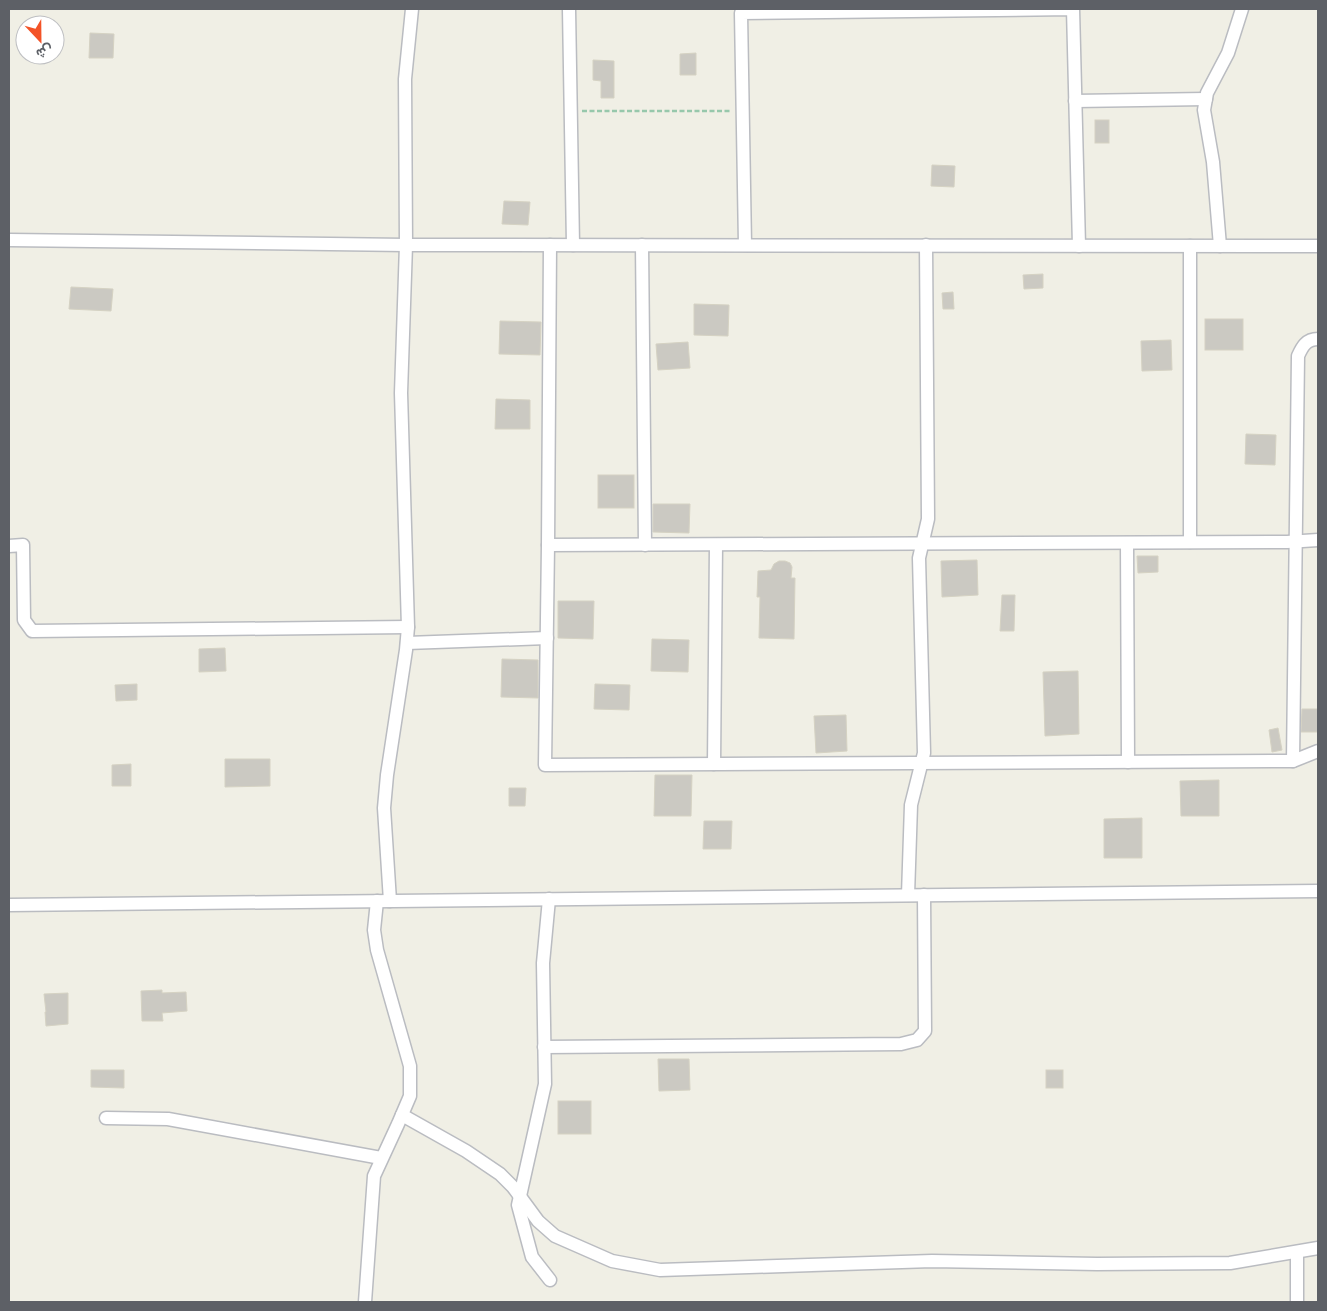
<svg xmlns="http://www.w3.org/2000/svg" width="1327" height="1311" viewBox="0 0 1327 1311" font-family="Arial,Vazirmatn,sans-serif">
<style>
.building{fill:#cbc9c2;stroke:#d5d2c3}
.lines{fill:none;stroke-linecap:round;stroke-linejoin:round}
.minor-casing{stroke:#babcc1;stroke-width:15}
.path{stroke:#97c8ac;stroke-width:2.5;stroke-dasharray:5 2.5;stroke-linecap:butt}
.minor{stroke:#fff;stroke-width:12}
</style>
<rect width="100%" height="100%" fill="#f0efe5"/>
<g class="building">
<path d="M90,33L114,34L113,58H89Z"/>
<path d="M696,53V75H680V54Z"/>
<path d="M593,60L614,61V98H601V81L593,80Z"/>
<rect x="1095" y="120" width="14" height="23"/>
<path d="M932,165L955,166L954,187L931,186Z"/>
<path d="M504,201L530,202L528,225L502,224Z"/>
<path d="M1043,274V288L1024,289L1023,275Z"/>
<path d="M71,287L113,289L111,311L69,309Z"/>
<path d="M953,292L954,309H943L942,293Z"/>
<path d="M694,304L729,305L728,336L694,335Z"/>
<rect x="1205" y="319" width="38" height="31"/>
<path d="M500,321L541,322L540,355L499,354Z"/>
<path d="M1171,340L1172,370L1142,371L1141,341Z"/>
<path d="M688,342L690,368L658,370L656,344Z"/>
<path d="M496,399L530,400V429H495Z"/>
<path d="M1246,434L1276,435L1275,465L1245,464Z"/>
<rect x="598" y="475" width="36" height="33"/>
<path d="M653,504H690L689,533L653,532Z"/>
<path d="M1137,556H1158V572L1138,573Z"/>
<path d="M977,560L978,595L942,597L941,561Z"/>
<path d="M779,561H785L790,563L792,567L791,578H795L794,639L759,638L760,597H757L758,571L771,570L774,564Z"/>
<path d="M1002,595H1015L1014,631H1000Z"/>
<path d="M558,601H594L593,639L558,638Z"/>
<path d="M652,639L689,640L688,672L651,671Z"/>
<path d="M225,648L226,671L199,672V649Z"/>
<path d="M502,659L538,660V698L501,697Z"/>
<path d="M1078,671L1079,734L1045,736L1043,672Z"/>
<path d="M137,684V700L116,701L115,685Z"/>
<path d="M595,684L630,685L629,710L594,709Z"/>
<path d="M1302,709H1318V732H1301Z"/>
<path d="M846,715L847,751L816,753L814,716Z"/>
<path d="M1278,728L1282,750L1272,752L1269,730Z"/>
<path d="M225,759H270V786L225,787Z"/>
<path d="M131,764V786H112V765Z"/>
<path d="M655,775H692L691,816H654Z"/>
<path d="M1219,780V816H1181L1180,781Z"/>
<path d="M509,788H526L525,806H509Z"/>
<path d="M1142,818V858H1104V819Z"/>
<path d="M704,821H732L731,849H703Z"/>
<path d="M162,990V993L186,992L187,1011L162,1013L163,1021H142L141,991Z"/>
<path d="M68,993V1024L46,1026L45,1012H46L44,994Z"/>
<path d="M658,1059H689L690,1090L659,1091Z"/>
<path d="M91,1070H124V1088L91,1087Z"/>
<rect x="1046" y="1070" width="17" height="18"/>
<rect x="558" y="1101" width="33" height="33"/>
</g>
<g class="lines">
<defs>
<g id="minor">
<path d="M569,9L573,245"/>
<path d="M1075,101L1206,99"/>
<path d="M9,240L406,245L1318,246"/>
<path d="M550,245L548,545L545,765L1293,761L1318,751"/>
<path d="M642,245L645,545"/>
<path d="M745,245L741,13L1073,9L1079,246"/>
<path d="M1190,246V542"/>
<path d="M1220,246L1213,162L1204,110L1207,93L1228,53L1242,9"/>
<path d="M1127,543L1128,762"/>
<path d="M548,545L1287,542L1318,540"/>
<path d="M9,546L23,545L24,620L32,631L408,627"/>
<path d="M407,643L547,638"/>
<path d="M1293,761L1298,356C1302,347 1306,339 1318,339"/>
<path d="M714,764L716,545"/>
<path d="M908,895L911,805L924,753L919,558L928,519L926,245"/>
<path d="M549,899L543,963L545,1084L518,1205L532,1257L550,1280"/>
<path d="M390,901L384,808L387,775L406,650L408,627L401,393L406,245L405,79L412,9"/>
<path d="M9,905L1318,891"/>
<path d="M544,1047L901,1044L917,1040L925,1031L924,895"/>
<path d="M402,1115L466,1151L500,1174L513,1187L538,1221L555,1236L612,1261L660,1270L932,1261L1097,1264L1230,1263L1318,1248"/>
<path d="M106,1118L168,1119L381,1158"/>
<path d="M1297,1252V1302"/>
<path d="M365,1302L374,1176L398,1124L410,1096V1066L377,950L374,930L377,901"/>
</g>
</defs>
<use href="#minor" class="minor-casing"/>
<path class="path" d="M582,111H731"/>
<use href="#minor" class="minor"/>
</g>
<rect width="1327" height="1311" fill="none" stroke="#5d6066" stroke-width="20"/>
<g transform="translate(40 40) rotate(158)"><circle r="24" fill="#ffffff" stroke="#bebfc2"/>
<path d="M0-4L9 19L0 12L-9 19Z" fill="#f35327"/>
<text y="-8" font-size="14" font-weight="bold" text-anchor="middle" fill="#5d6066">ش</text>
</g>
</svg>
